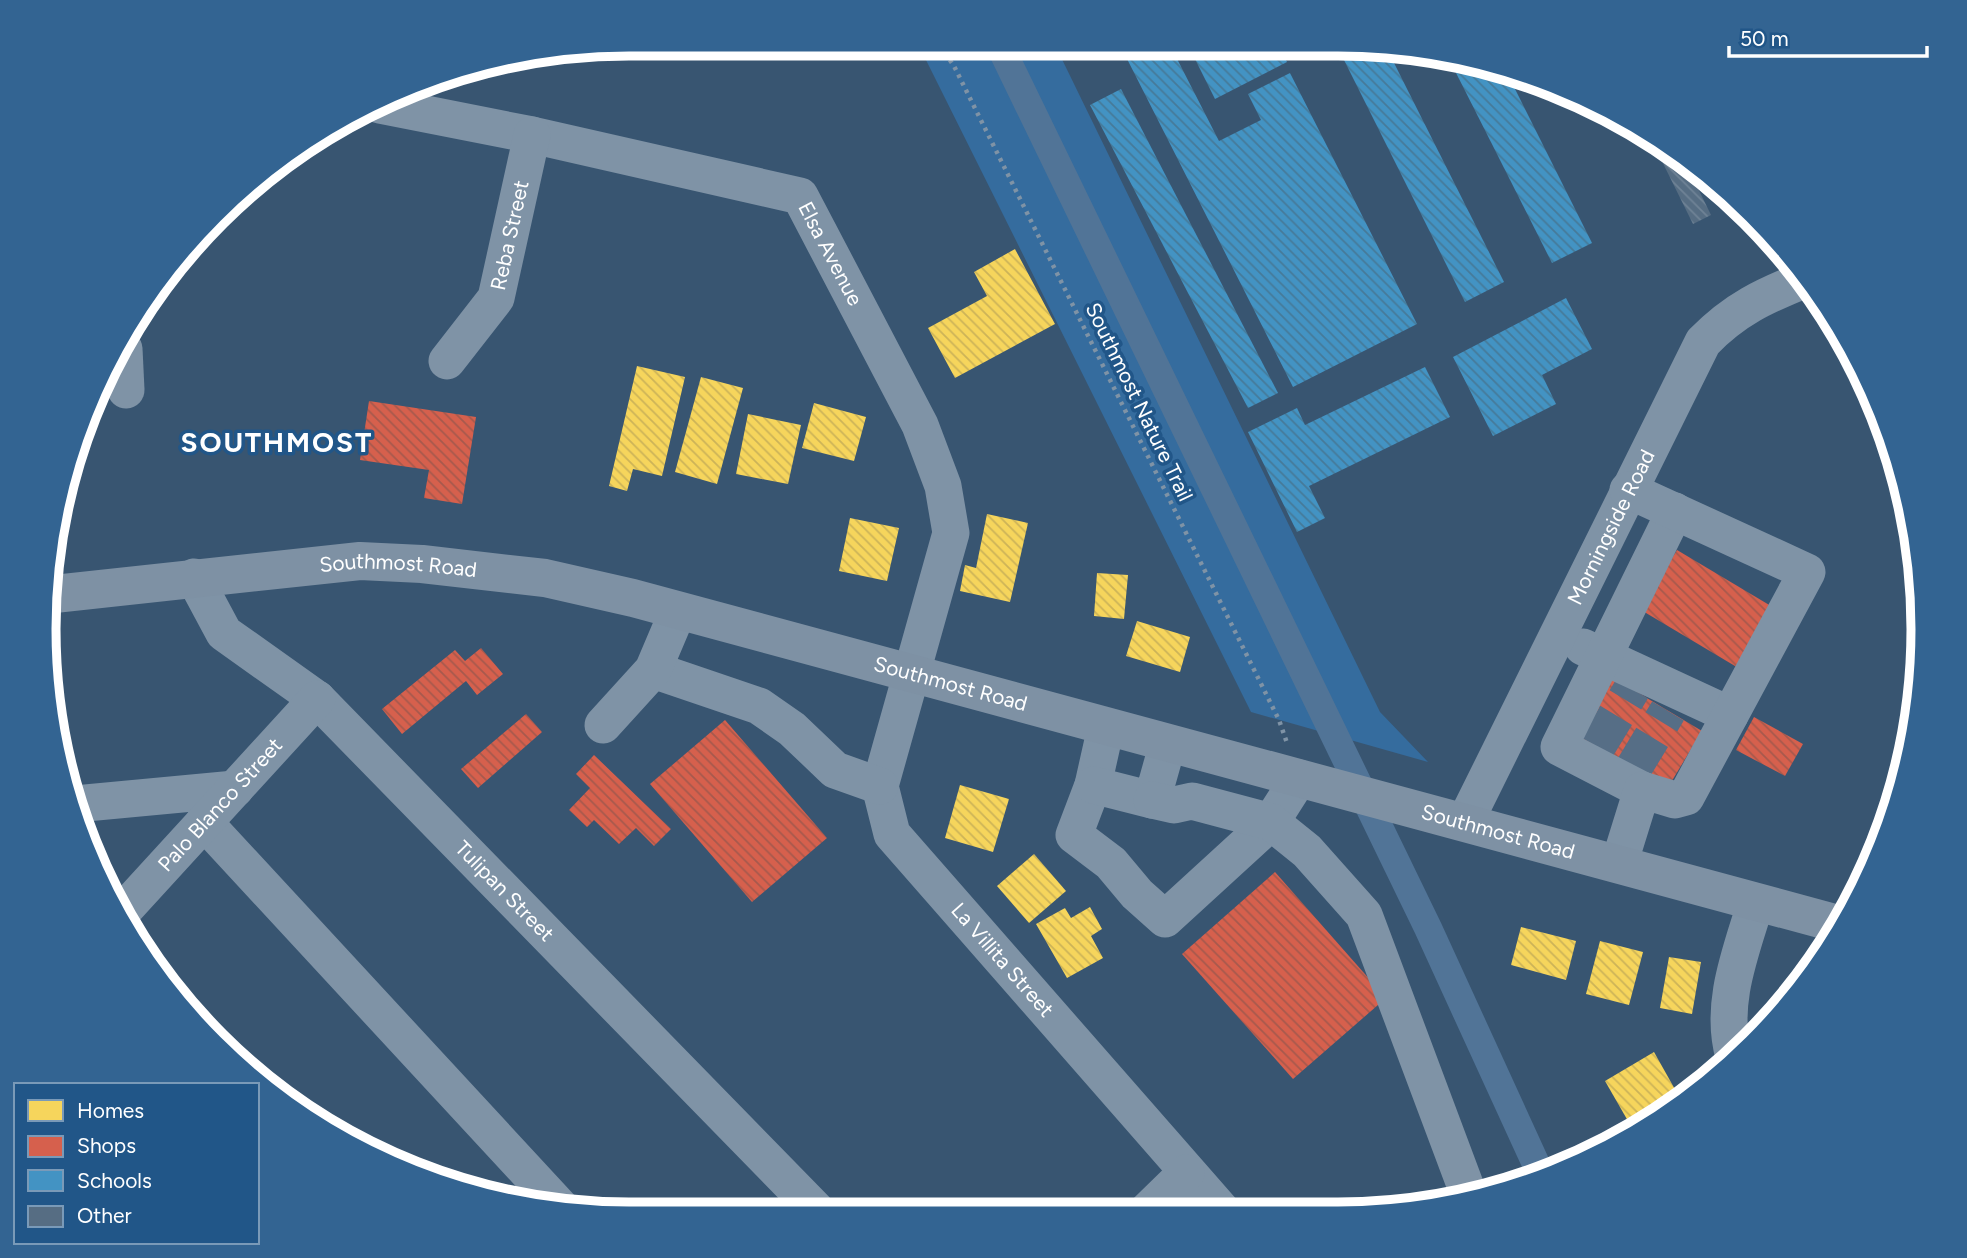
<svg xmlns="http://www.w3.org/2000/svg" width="1967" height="1258" viewBox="0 0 1967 1258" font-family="Figtree,sans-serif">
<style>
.green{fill:#356c9e}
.homes{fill:url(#homes-back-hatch)}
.shops{fill:url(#shops-back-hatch)}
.schools{fill:url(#schools-back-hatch)}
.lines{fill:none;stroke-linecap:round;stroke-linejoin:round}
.canal{stroke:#517497;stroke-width:28}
.building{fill:url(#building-back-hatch)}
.minor-tunnel{stroke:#566e86;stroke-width:37;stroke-dasharray:37 18;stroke-linecap:butt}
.path{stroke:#7f93a6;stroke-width:4.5;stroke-dasharray:3.5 5;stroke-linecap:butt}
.minor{stroke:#7f93a6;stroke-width:37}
.major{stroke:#7e91a4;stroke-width:38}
.labels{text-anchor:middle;stroke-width:7;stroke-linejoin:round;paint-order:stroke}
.street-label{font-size:21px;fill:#fff;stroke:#215688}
.district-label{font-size:28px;font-weight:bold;letter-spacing:2px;fill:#fff;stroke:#215688}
.rim{fill:none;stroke:#fff;stroke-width:9}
</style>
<defs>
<pattern id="homes-back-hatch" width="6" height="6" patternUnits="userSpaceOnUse" patternTransform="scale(1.75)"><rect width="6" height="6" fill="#f6d55c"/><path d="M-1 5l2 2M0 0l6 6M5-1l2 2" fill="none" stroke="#ccb358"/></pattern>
<pattern id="shops-back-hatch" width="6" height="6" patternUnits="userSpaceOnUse" patternTransform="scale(1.75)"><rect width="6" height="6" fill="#d6604d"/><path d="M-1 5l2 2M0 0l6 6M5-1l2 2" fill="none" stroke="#a6594d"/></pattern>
<pattern id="schools-back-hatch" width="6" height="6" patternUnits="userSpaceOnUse" patternTransform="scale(1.75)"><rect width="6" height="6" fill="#4393c3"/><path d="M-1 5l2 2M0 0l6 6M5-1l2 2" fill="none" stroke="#467a99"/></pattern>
<pattern id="building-back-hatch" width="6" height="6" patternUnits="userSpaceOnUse" patternTransform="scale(1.75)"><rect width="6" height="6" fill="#566d83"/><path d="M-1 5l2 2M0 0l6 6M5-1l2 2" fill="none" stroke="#6f8396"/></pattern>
</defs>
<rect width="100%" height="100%" fill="#385571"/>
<path class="green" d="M904,46L1056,47L1380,712L1428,762L1251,712L924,56Z"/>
<g class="homes">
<path d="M1015,249L1055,324L955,378L928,328L987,296L974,272Z"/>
<path d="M637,366L685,377L662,476L633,469L627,491L609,486Z"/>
<path d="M701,377L743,388L717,484L675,472Z"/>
<path d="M814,403L866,417L854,461L802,448Z"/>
<path d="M748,414L801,425L788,484L736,474Z"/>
<path d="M987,514L1028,523L1010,602L960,591L965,565L976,568Z"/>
<path d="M850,518L899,528L887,581L839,571Z"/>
<path d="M1097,573L1128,575L1124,619L1094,616Z"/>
<path d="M1137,621L1190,637L1180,672L1126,656Z"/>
<path d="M960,785L1009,799L993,852L945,838Z"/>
<path d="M1034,854L1066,891L1029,923L997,886Z"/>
<path d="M1090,907L1102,929L1091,936L1103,958L1067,978L1036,924L1065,908L1071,918Z"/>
<path d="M1521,927L1576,941L1566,980L1511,965Z"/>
<path d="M1600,941L1643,952L1629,1005L1586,994Z"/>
<path d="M1669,957L1701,962L1692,1014L1660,1008Z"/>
<path d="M1654,1052L1681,1100L1632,1128L1605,1081Z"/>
</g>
<g class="shops">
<path d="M369,401L476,417L462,504L424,498L429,470L360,460Z"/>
<path d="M1677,550L1776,609L1740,669L1641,610Z"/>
<path d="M481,648L503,674L477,695L466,681L402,734L382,709L455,650L465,661Z"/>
<path d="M1610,676L1702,731L1667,789L1575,734Z"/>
<path d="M526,714L542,732L478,788L461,769Z"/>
<path d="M1754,717L1803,744L1785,776L1736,750Z"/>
<path d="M725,720L827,838L752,902L650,784Z"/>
<path d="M594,755L671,829L654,846L636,828L619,844L594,820L587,827L569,810L590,788L576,774Z"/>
<path d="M1275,872L1386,998L1293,1079L1182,954Z"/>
</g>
<g class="schools">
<path d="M1121,47H1171L1219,141L1261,120L1248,94L1290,73L1417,324L1293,387Z"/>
<path d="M1189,47L1280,48L1287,62L1215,99Z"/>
<path d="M1338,48L1387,49L1504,282L1465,302Z"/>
<path d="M1449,59L1509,77L1592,243L1552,263Z"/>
<path d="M1121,89L1278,393L1248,408L1090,105Z"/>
<path d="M1566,298L1592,349L1542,375L1556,404L1493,436L1453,357Z"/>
<path d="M1425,367L1450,417L1309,486L1325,518L1297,532L1248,432L1297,408L1305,425Z"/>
</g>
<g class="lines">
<path class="canal" d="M1000,46L1428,928L1541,1175"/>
</g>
<path class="building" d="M1652,141L1686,164L1711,215L1693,224Z"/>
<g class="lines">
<g class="minor-tunnel">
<path d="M1597,747L1632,689"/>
<path d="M1633,769L1668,711"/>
</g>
<path class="path" d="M940,46L954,66L1279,720L1287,743"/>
<g class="minor">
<path id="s1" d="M380,105L532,135L800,196L920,425L943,486L951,533L880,786L892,834L1223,1212"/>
<path d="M124,349L126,390"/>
<path id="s2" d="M447,361L496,298L532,135"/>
<path id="s3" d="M194,577L224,633L317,699L816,1210"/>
<path d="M1583,647L1730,715"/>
<path d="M653,670L759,706L792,729L835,770L880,786"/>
<path d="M603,725L653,670L678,611"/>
<path d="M1106,727L1093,785L1074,835L1111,863L1137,894L1165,919L1271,822L1299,778"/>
<path d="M1093,785L1152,800L1168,743"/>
<path d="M1642,790L1559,747L1675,511"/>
<path d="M1152,800L1174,805L1192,801L1271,822L1307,851L1364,915L1470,1198"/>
<path d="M75,804L235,789"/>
<path d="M204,822L562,1209"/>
<path id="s4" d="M1465,822L1703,342C1735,309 1764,296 1806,279"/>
<path d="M1619,864L1642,790L1675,800L1686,797L1807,572L1628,490"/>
<path id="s5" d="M123,911L317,699"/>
<path d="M1734,1057C1719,1004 1741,952 1756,902"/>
<path d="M1146,1212L1186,1173"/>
</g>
<path class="major" id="s6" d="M45,595L360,561L422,564L545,578L633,598L1842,925"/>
</g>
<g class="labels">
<g class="street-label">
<text dy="7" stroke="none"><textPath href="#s2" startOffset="144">Reba Street</textPath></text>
<text dy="7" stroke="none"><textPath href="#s1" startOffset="495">Elsa Avenue</textPath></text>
<text transform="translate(1139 402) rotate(64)" y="7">Southmost Nature Trail</text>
<text dy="7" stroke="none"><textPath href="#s4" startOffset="329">Morningside Road</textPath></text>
<text dy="7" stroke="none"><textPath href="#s6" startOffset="355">Southmost Road</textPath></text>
<text dy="7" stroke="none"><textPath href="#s6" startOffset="922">Southmost Road</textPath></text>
<text dy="7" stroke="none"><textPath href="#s5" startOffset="144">Palo Blanco Street</textPath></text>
<text dy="7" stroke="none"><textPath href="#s6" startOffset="1489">Southmost Road</textPath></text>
<text dy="7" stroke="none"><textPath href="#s3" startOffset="446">Tulipan Street</textPath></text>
<text dy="7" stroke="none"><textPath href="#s1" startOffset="1281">La Villita Street</textPath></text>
</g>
<g class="district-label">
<text x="277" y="452">SOUTHMOST</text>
</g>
</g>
<path d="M0 0H1967V1258H0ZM629 56H1338A573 573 0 0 1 1911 629V629A573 573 0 0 1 1338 1202H629A573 573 0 0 1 56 629V629A573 573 0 0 1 629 56Z" fill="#336492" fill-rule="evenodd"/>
<path class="rim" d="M629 56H1338A573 573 0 0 1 1911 629V629A573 573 0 0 1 1338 1202H629A573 573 0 0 1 56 629V629A573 573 0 0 1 629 56Z"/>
<rect x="14" y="1083" width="245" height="161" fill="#215688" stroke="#7a9ab8" stroke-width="2"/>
<rect x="28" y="1100" width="35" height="21" fill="#f6d55c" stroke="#7a9ab8" stroke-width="2"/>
<text x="77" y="1118" font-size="21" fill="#ffffff">Homes</text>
<rect x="28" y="1136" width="35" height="21" fill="#d6604d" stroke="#7a9ab8" stroke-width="2"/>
<text x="77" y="1153" font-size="21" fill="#ffffff">Shops</text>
<rect x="28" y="1170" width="35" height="21" fill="#4393c3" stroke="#7a9ab8" stroke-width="2"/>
<text x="77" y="1188" font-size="21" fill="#ffffff">Schools</text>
<rect x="28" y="1206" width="35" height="21" fill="#566d83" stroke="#7a9ab8" stroke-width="2"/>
<text x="77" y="1223" font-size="21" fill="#ffffff">Other</text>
<path d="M1729 46v10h198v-10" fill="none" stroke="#ffffff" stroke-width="3.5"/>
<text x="1740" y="46" font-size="21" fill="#ffffff" stroke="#215688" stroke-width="5" paint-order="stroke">50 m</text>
</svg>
